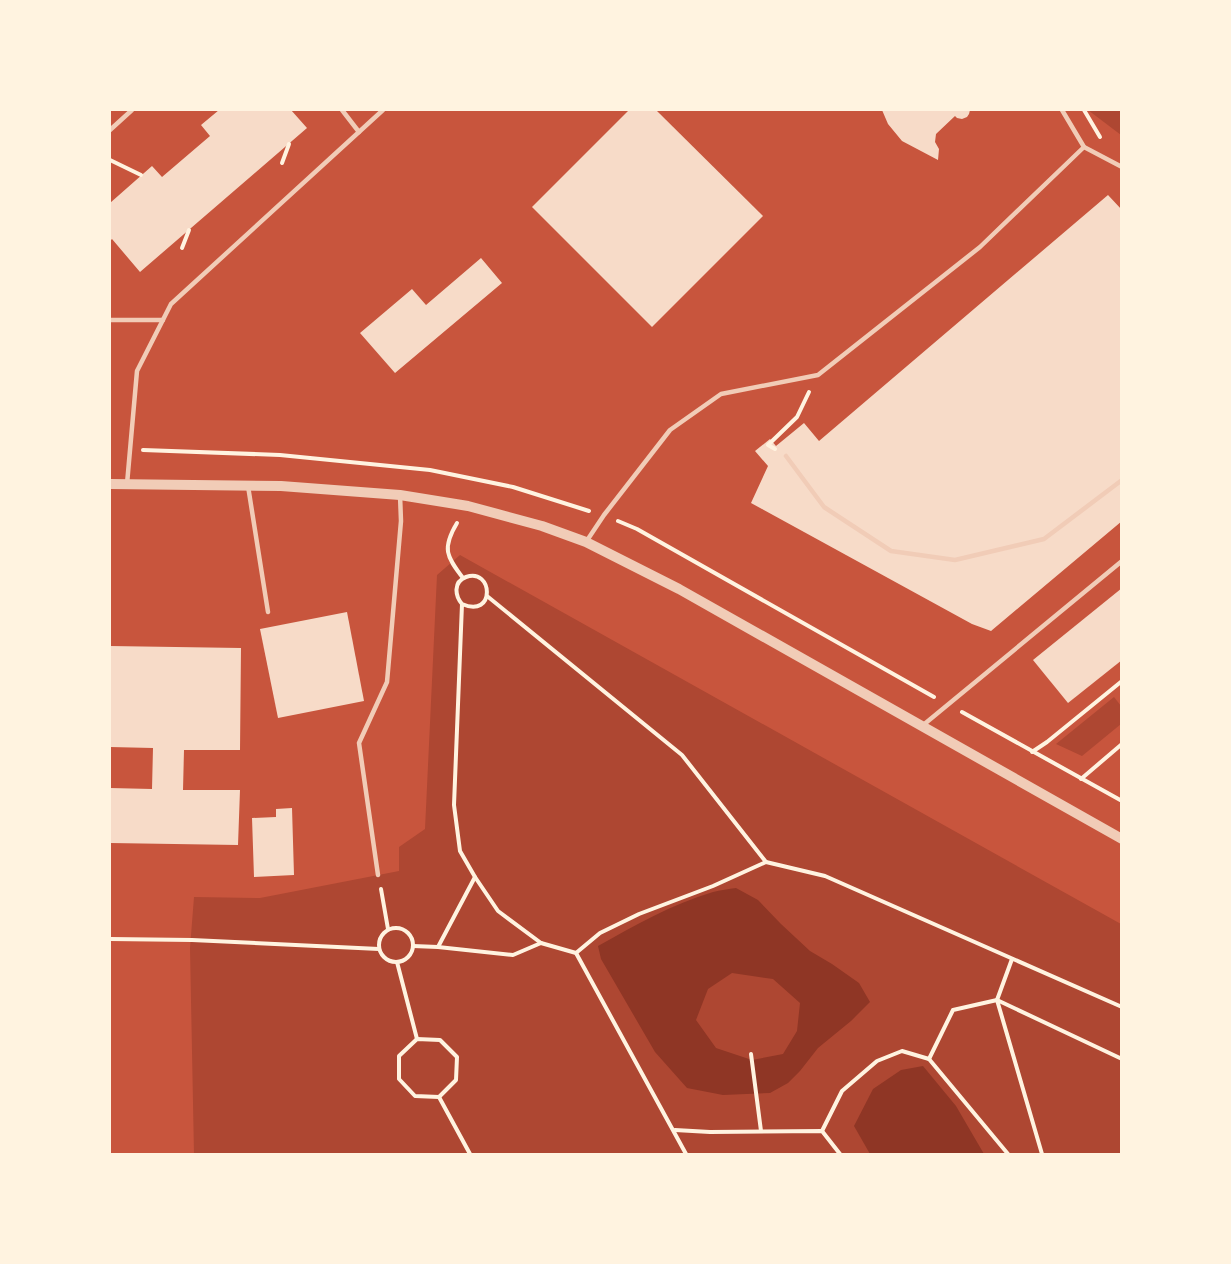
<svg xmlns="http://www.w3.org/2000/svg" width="1231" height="1264" viewBox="0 0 1231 1264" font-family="'Work Sans',sans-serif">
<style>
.green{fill:#ae4732}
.water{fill:#8f3625;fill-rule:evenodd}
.building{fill:#f7dbc8}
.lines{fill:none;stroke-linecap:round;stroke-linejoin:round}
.path{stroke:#fff3e0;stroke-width:4}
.service{stroke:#f1ccb7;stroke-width:4.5}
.tertiary{stroke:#f1ccb7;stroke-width:10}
</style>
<rect width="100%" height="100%" fill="#c8553d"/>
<g class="green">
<path d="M1088,110H1121V135Z"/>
<path d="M460,555L1121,924V1154H194L190,948L194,897L260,898L399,871V847L425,829L437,575Z"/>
<path d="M1114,697L1121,706V724L1082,756L1056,744Z"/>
</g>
<g class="water">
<path d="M736,888L758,900L781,924L810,951L832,964L859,983L870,1002L851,1021L818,1048L800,1071L788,1083L770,1093L723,1095L687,1088L655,1052L601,959L598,946C634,926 672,904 713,892C720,890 729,889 736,888ZM732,973L773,979L800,1003L797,1031L783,1054L752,1060L716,1048L696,1020L708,989Z"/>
<path d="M923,1066L956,1106L984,1154H870L854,1126L873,1089L901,1070Z"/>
</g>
<g class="building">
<path d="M219,110H291L307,128L140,272L112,239L110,241V203L152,166L162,177L210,136L201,125Z"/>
<path d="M629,110H656L763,216L652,327L532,207Z"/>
<path d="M882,110H970L969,114L967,117L962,119L957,118L955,116L936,134L935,142L939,149L938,160L902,141L888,124Z"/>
<path d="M1108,195L1122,210V521L991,631L972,624L751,503L768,466L755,451L770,439L776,446L804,423L819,441Z"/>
<path d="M481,258L502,283L395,373L360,333L412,289L426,305Z"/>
<path d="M1122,588V660L1068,703L1033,660Z"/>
<path d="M347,612L364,701L278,718L260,629Z"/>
<path d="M110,646L241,648L240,750H184L183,790H240L238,845L110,843V788L152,789L153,748L110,747Z"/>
<path d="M292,808L294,875L254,877L252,818L276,817V809Z"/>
</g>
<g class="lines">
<g class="path">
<path d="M1084,110L1100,137"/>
<path d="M110,160L141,175"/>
<path d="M282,163L289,144"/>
<path d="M182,248L189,230"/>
<path d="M775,449L768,445L797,417L809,392"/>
<path d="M143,450L280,455L430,470L513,487L589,511"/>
<path d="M618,521L637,529L934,697"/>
<path d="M457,523C442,548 446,556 463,578"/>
<path d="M487,596L682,755L766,862"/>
<path d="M462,604C496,619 493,567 466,577C453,582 455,596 462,604L454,805L460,851L475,877L498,911L541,943L576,953L686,1154"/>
<path d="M962,712L1122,801"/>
<path d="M1032,752L1047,742L1122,681"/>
<path d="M1081,779L1122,744"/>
<path d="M381,889L388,929"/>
<circle cx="396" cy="945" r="17"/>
<path d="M110,939L192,940L379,949"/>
<path d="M413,946L438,947L513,955L541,943"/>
<path d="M438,947L475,877"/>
<path d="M576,953L600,933L639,914L713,886L766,862L825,876L1122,1007"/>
<path d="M1012,959L997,1000L1042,1154"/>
<path d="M397,962L417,1039"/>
<path d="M417,1039L440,1040L457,1057L456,1080L439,1097L415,1096L399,1079V1056Z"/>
<path d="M751,1054L761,1131"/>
<path d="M929,1059L953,1010L997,1000L1122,1059"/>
<path d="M439,1097L470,1154"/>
<path d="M675,1130L710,1132L822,1131L840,1154"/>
<path d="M822,1131L842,1091L877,1061L902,1051L929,1059L1008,1154"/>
</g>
<g class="service">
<path d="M342,110L359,132"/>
<path d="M1062,110L1084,147L1122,167"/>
<path d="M110,130L132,110"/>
<path d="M110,320H163"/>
<path d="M786,456L824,507L891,551L955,560L1044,539L1122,480"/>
<path d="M127,484L137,371L171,304L383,110"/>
<path d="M248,486L268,612"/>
<path d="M586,542L604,515L670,430L721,394L818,375L980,247L1084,147"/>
<path d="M922,726L1122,561"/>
<path d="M378,875L359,743L387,682L401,521L400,495"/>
</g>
<path class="tertiary" d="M110,484L281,486L400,495L468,506L542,526L586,542L679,589L1122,839"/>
</g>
<rect width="1231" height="1264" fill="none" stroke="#fff3e0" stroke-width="222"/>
</svg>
